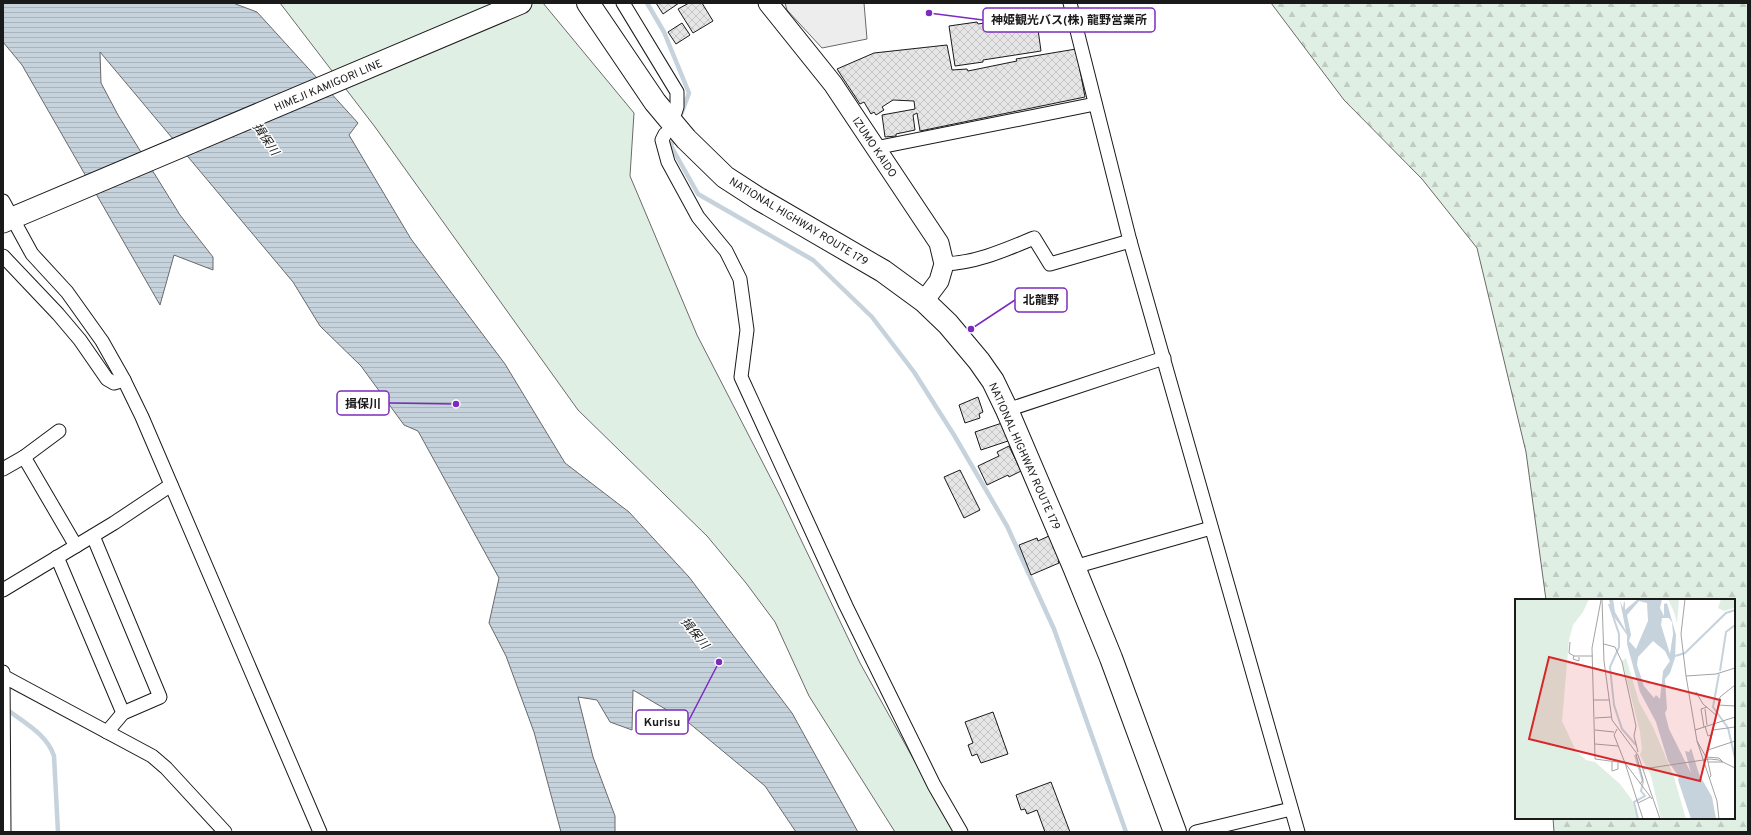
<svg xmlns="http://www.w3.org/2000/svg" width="1751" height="835" viewBox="0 0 1751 835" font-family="Overpass,'Noto Sans JP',sans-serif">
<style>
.green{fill:#e0efe3;stroke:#6a6a6a}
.forest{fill:url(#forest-firs);stroke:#6a6a6a}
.parking{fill:#ededed;stroke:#6a6a6a}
.water{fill:url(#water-rules);stroke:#6a6a6a}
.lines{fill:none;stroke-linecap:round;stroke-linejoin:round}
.stream{stroke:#c6d2dc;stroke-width:4.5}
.building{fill:url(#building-cross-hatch);stroke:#1a1a1a}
.street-casing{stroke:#1a1a1a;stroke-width:15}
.secondary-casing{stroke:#1a1a1a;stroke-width:21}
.primary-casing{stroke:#1a1a1a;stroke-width:23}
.highway-casing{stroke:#1a1a1a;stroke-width:24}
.street{stroke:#fff;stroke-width:13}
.secondary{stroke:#fff;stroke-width:19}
.primary{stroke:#fff;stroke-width:21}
.highway{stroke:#fff;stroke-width:22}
.labels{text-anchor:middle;stroke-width:3;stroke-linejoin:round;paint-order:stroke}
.street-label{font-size:11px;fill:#1a1a1a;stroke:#fff}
.water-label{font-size:12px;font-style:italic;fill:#1a1a1a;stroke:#fff}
.inset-river{fill:none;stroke:#c6d2dc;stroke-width:2}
.inset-road{fill:none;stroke:#a3a3a3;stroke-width:1}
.view{fill:#d62828;fill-opacity:0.15;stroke:#d62828;stroke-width:2}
.inset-edge{fill:none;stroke:#1a1a1a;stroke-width:2}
.leader{fill:none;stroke:#7b2cbf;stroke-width:1.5}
.callout-dot{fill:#7b2cbf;stroke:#fff;stroke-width:1.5}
.callout{fill:#fff;stroke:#7b2cbf;stroke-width:1.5}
.callout-label{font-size:12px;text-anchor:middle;font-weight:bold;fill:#1a1a1a}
</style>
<defs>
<pattern id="forest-firs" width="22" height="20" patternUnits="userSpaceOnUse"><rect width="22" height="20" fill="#e0efe3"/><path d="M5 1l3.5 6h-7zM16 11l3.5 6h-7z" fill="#c0ccc2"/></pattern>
<pattern id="water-rules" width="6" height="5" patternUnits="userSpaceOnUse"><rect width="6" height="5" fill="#c6d2dc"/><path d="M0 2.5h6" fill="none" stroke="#aab4bc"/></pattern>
<pattern id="building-cross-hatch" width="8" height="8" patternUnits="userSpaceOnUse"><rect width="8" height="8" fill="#e6e6e6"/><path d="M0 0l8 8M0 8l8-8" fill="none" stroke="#c5c5c5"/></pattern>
</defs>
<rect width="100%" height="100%" fill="#fff"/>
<path class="green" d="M280,3H543L634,113L630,176L697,335L781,498L860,663L954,832H895L809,696L775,622L746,583L707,536L578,410L375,127Z"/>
<path class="forest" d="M1271,3H1748V832H1554L1553,818H1734V600H1546L1526,452L1477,248L1422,179L1344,100Z"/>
<path class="parking" d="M785,3H864L867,39L822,48L787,10Z"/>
<path class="water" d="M3,3H233L257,12L358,123L349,135L411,239L505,364L565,463L629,512L689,577L792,713L858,832H796L765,786L689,723L633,690L632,730L610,722L597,700L578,697L593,757L615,816V832H561L534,732L506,656L489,623L499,578L418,431L404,425L361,366L320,326L293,282L100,52L101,83L118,115L180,215L213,257V270L174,255L160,305L22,65L3,42Z"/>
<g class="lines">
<g class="stream">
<path d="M647,3L664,32L689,93L679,120"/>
<path d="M675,135L671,146L698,194L813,260L872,317L914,372L954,435L1007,526L1054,629L1126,832"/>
<path d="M5,708C23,722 47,734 54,756L58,832"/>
</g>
</g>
<g class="building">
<path d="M656,3H679L663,14Z"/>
<path d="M689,3H702L713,21L693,33L678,9Z"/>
<path d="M1036,15L1041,51L983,60V62L955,66L949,26L977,22L978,24Z"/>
<path d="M682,23L690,35L676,44L668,32Z"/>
<path d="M947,45L952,70L967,69L968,71L1017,61L1016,59L1076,49L1085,97L920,131L917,113L913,115L915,130L896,134V136L885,137L882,115L915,109L914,101L893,100L882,107L884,110L876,115L874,112L871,114L864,102L860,104L837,69L874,53Z"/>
<path d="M978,397L983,412L979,414L980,418L965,423L959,405Z"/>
<path d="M1005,422L1011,440L981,450L975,432Z"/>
<path d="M1009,446L1021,471L1009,477L1008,475L987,485L978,466L999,456L997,452Z"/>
<path d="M960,470L980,510L964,518L944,477Z"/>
<path d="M1051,535L1061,560L1058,561L1059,563L1031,575L1019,545L1037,538L1038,541Z"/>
<path d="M993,712L1008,754L981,763L977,754L972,756L968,745L973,743L965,722Z"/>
<path d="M1051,782L1070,832H1045L1037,810L1027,814L1025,809L1021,810L1016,795Z"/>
</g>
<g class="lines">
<defs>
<g id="street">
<path d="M623,3L677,92V107L675,113"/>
<path d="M1070,3L1130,241L1298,832"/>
<path d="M665,134L662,140L668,162L698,217L726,251L740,279L747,330L741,377L846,606L934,785L961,832"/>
<path d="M875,148L1095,104"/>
<path d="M3,201L32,254L67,292L102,341L124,380L142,417L320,832"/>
<path d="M3,256L58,314L80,340L107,379L114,383L124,380"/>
<path d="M944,264C976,263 1005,250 1034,238L1050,264L1130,241"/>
<path d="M1007,410L1164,358"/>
<path d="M24,457L59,431"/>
<path d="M3,469L24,457L76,546"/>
<path d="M93,536L160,697L123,713L107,732"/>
<path d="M57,557L123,713"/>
<path d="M1074,567L1211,528"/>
<path d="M3,590L114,523L171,485"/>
<path d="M3,672L4,832"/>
<path d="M3,676L152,756L166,768L225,832"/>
<path d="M1196,832L1291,809"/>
</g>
<path id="secondary" d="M768,3L833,84L939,243L944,264L939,281L924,301"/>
<path id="primary" d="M3,222L521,3"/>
<path id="highway" d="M588,3L655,102L686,139L725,177L759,199L883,271L924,301L948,324L979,361L993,381L1007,410L1074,567L1111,658L1175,832"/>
</defs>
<use href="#street" class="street-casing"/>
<use href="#secondary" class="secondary-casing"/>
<use href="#primary" class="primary-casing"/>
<use href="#highway" class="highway-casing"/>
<use href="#street" class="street"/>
<use href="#secondary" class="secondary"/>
<use href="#primary" class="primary"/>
<use href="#highway" class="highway"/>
</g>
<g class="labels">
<g class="street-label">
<text transform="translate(328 85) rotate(-23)" y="4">HIMEJI KAMIGORI LINE</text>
<text transform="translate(875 147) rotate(56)" y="4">IZUMO KAIDO</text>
<text transform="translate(799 221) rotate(31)" y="4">NATIONAL HIGHWAY ROUTE 179</text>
<text transform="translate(1025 456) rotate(66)" y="4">NATIONAL HIGHWAY ROUTE 179</text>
</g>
<g class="water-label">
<text transform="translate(266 139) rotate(56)" y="4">揖保川</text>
<text transform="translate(695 633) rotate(51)" y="4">揖保川</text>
</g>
</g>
<g transform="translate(1515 599)">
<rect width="220" height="220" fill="#fff"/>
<path d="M153,0H164L162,24L159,13ZM111,59L124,103L138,128L159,178L171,220H146L136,177L125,156L127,150L125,133L107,62Z" fill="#e0efe3"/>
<path d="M0,0H74L68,13L58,26L54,41L47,122L61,152L71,161L80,163L105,185L117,201L123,220H0ZM206,0H220L219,9L209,12L203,9Z" fill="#e0efe3"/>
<path d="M94,0H98L100,13L111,32L105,2L108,9L109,2L110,4V11L123,0H147L145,9L149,17V5L152,4L161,36L160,59L155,74L150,80L152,110L150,114L154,130L176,174L170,152L174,153L176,149L184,175L197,198L201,220H176L163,181L164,178L153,162L141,123L125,93L112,45V36L97,15ZM124,2L132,4L133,22L121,50L114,42L116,36L112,16ZM147,19H154L157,23L158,35L155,55L146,26ZM138,42L150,52L155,62L148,72L145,100L141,96L139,99L129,87L122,66L123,58Z" fill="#c6d2dc" fill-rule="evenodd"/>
<path class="inset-river" d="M94,5L104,35V48L95,68L99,106L107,130L121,146M160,57L170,54L211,14L220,11M205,72L211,33L220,26M204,75L198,108L213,129L220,159M120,156L128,183L126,192L130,197L119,203L123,220"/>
<path class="inset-road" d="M87,0L89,62L97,121L123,156L145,220M170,0L166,35L171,77L182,142L202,202L204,220M86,1L77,49L80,160L110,164L128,220M55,43L54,54L59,57M89,45L100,48L107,63L121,127L119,137L123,153M64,58V62L58,60L59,57H78M171,77L201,75L220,69M181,93L188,105L201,116M79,101H94M203,106L220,107M190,110L192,126M80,119L96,118M190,127L193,137L196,136M189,128L186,110L192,108M102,130L99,136L110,164L137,200M80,131L99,133M180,131L220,118M198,131L220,128M182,142L191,158L204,159L208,163M80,145L103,147M193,151L220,142M121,155L128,181L125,185M97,163V172L103,170V164M193,163H208M128,170L195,160L204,161L220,169M194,179L196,177L192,158L205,98L220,86M123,204L135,198"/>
<path class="view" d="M34,58L205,101L185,182L14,140Z"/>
<rect width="220" height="220" class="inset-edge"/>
</g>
<path class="leader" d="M929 13L983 20M971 329L1015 300M456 404L389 403M719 662L688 722"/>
<g class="callout-dot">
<circle cx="929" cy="13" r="4"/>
<circle cx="971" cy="329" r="4"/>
<circle cx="456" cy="404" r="4"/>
<circle cx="719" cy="662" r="4"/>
</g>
<g class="callout">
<rect x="983" y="8" width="172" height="24" rx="4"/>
<rect x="1015" y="288" width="52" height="24" rx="4"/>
<rect x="337" y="391" width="52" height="24" rx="4"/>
<rect x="636" y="710" width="52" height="24" rx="4"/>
</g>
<g class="callout-label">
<text x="1069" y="24">神姫観光バス(株) 龍野営業所</text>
<text x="1041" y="304">北龍野</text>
<text x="363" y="408">揖保川</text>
<text x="662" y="726">Kurisu</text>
</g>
<rect width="1751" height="835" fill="none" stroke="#1a1a1a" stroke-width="8"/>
</svg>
